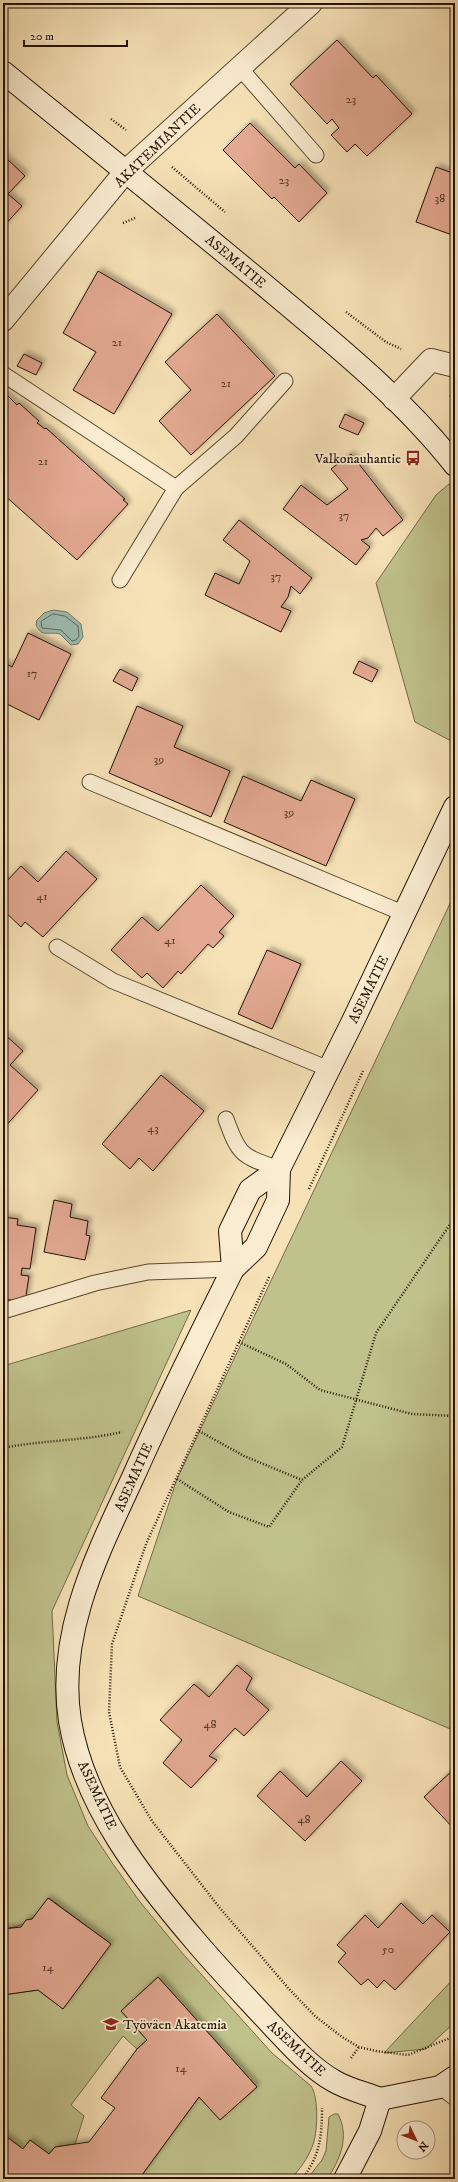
<svg xmlns="http://www.w3.org/2000/svg" width="458" height="2182" viewBox="0 0 458 2182" font-family="'IM FELL DW Pica',serif">
<style>
.green{fill:#c0c28c;stroke:#726a47}
.water{fill:#9dbdb1;stroke:#6c796b}
.lines{fill:none;stroke-linecap:round;stroke-linejoin:round}
.shore{stroke:#60685a;stroke-width:1}
.building{fill:#e3a992;stroke:#231202;filter:url(#shadow)}
.lane-casing{stroke:#58462f;stroke-width:17}
.street-casing{stroke:#58462f;stroke-width:24}
.secondary-casing{stroke:#231202;stroke-width:24}
.path{stroke:#231202;stroke-width:2.5;stroke-dasharray:1 2;stroke-linecap:butt}
.lane{stroke:#faecd0;stroke-width:15}
.street{stroke:#faecd0;stroke-width:22}
.secondary{stroke:#faecd0;stroke-width:22}
.labels{text-anchor:middle;stroke-width:3.5;stroke-linejoin:round;paint-order:stroke}
.number-label{font-size:12px;fill:#533826}
.street-label{font-size:14px;fill:#231202;stroke:#faecd0}
.poi-label{font-size:14px;fill:#231202;stroke:#faecd0;text-anchor:end}
</style>
<defs>
<filter id="shadow"><feDropShadow dx="3.5" dy="-3.5" stdDeviation="2" flood-color="#0004"/></filter>
</defs>
<rect width="100%" height="100%" fill="#f7e2b7"/>
<filter id="stains"><feTurbulence type="fractalNoise" baseFrequency=".005" numOctaves="4"/><feColorMatrix values="0 0 0 0 .2 0 0 0 0 .09 0 0 0 0 .02 0 0 0 .5 -.17"/></filter>
<radialGradient id="worn" r=".72"><stop offset=".6" stop-color="#630" stop-opacity="0"/><stop offset="1" stop-color="#630" stop-opacity=".3"/></radialGradient>
<g class="green">
<path d="M449,484L455,496V743L415,722L376,583L436,495Z"/>
<path d="M455,893V1731L138,1596L177,1479Z"/>
<path d="M191,1310L52,1611L57,1722L67,1775L88,1826L113,1864L140,1902L183,1954L272,2053L311,2086C319,2097 318,2134 312,2147C308,2158 299,2170 291,2179H139L199,2097L220,2120L257,2087L158,1977L121,2011L147,2040L137,2049L123,2036L71,2105L84,2116L75,2144L55,2147L49,2154L30,2140L23,2149L3,2134V1995L38,1990L63,2009L111,1944L49,1898C32,1919 31,1925 3,1929V1366Z"/>
<path d="M455,1977V2022L426,2049L384,2053Z"/>
<path d="M334,2114H338C350,2137 340,2160 327,2179H307L322,2160L326,2151L329,2117Z"/>
</g>
<path class="water" d="M53,610L67,612L81,624L83,637L78,644L71,645L60,634C48,631 42,638 36,625L37,620L44,613Z"/>
<g class="lines">
<path class="shore" d="M53,614L65,616L78,626L79,636L76,640L72,641L61,630L42,628L41,622Z"/>
</g>
<g class="building">
<path d="M337,40L373,78L376,75L412,114L367,156L355,144L347,152L331,135L339,128L332,119L327,124L290,84Z"/>
<path d="M250,123L295,168L299,164L327,193L299,222L274,197L272,199L223,150Z"/>
<path d="M3,155L25,176L8,194L22,206L3,227Z"/>
<path d="M436,167L455,174V236L416,222Z"/>
<path d="M98,271L172,314L114,414L73,390L96,352L63,333Z"/>
<path d="M217,314L275,376L191,455L159,421L191,390L165,362Z"/>
<path d="M24,354L42,363L36,375L17,366Z"/>
<path d="M6,394L17,405L19,403L39,421L37,423L45,429L46,428L125,499L123,500L128,504L77,560L3,494V397Z"/>
<path d="M345,414L364,423L358,435L339,427Z"/>
<path d="M351,454L403,520L383,536L376,528L368,538L361,540L370,547L356,565L283,509L301,485L327,505L348,489L331,469Z"/>
<path d="M239,520L312,578L300,594L291,586L288,597L281,607L291,611L281,632L205,595L215,573L239,584L250,561L223,540Z"/>
<path d="M28,633L71,654L39,720L3,702V684L5,680L3,678V662L12,667Z"/>
<path d="M359,661L378,670L372,682L353,673Z"/>
<path d="M120,669L138,678L132,691L113,681Z"/>
<path d="M137,706L183,726L174,747L230,771L211,817L109,773Z"/>
<path d="M243,776L301,801L311,780L355,799L326,866L224,822Z"/>
<path d="M66,851L97,879L43,937L25,922L21,927L3,910V879L6,882L21,866L38,882Z"/>
<path d="M201,885L234,916L219,932L224,936L213,948L208,944L181,974L178,971L163,988L147,973L142,978L111,950L142,917L158,931Z"/>
<path d="M267,950L301,964L272,1029L238,1014Z"/>
<path d="M3,1033L23,1051L10,1065L38,1090L3,1129Z"/>
<path d="M161,1075L204,1111L153,1171L139,1158L130,1169L102,1144Z"/>
<path d="M54,1200L72,1204L70,1217L88,1221L86,1235L90,1236L85,1260L44,1252Z"/>
<path d="M3,1217L18,1219L17,1225L36,1228L30,1269L22,1268L21,1275L29,1276L25,1302L3,1299Z"/>
<path d="M237,1665L252,1678L246,1690L269,1710L244,1736L235,1728L209,1756L217,1760L191,1788L163,1763L182,1740L160,1720L194,1684L209,1697Z"/>
<path d="M341,1761L362,1781L305,1841L257,1796L280,1771L307,1797Z"/>
<path d="M455,1768V1830L424,1797Z"/>
<path d="M48,1898L111,1944L63,2009L38,1990L3,1995V1929L21,1927L26,1920L32,1919Z"/>
<path d="M401,1903L423,1924L432,1915L450,1932L395,1990L384,1980L377,1988L368,1979L361,1985L338,1962L346,1953L337,1945L365,1915L378,1928Z"/>
<path d="M158,1977L257,2087L220,2120L199,2097L139,2179H3V2134L23,2149L30,2140L49,2154L55,2147L89,2142L115,2108L101,2098L137,2049L147,2040L121,2011Z"/>
</g>
<g class="lines">
<defs>
<g id="lane">
<path d="M239,67L316,155"/>
<path d="M3,374L176,488L120,580"/>
<path d="M176,488L236,436L285,381"/>
<path d="M90,782L405,914"/>
<path d="M57,947L113,981L329,1069"/>
<path d="M226,1119C239,1156 242,1156 279,1169"/>
<path d="M3,1311L95,1283L148,1272L233,1269"/>
<path d="M440,2087L455,2098"/>
</g>
<g id="street">
<path d="M3,320L126,171L311,3"/>
<path d="M394,399L431,360L455,366"/>
</g>
<g id="secondary">
<path d="M3,72C94,146 185,219 275,294C338,347 404,400 455,465"/>
<path d="M233,1269L230,1231L250,1190L279,1169"/>
<path d="M380,2099C365,2093 347,2089 334,2081C309,2067 287,2041 268,2021C244,1995 220,1970 197,1943C143,1880 84,1806 70,1721C56,1633 98,1553 134,1475C165,1405 199,1337 233,1269L256,1247L278,1200L279,1169L352,1023L455,807"/>
<path d="M380,2099L440,2087L455,2077"/>
<path d="M345,2179L370,2131L380,2099"/>
</g>
</defs>
<use href="#lane" class="lane-casing"/>
<use href="#street" class="street-casing"/>
<use href="#secondary" class="secondary-casing"/>
<g class="path">
<path d="M3,39L7,42"/>
<path d="M111,119L126,130"/>
<path d="M172,167L225,212"/>
<path d="M123,223L135,218"/>
<path d="M346,312L386,342L401,349"/>
<path d="M450,395L455,400"/>
<path d="M309,1189L363,1071"/>
<path d="M269,1277L146,1544L112,1644L109,1712L120,1767L152,1821L219,1907L289,1989L315,2016L342,2037L359,2047L376,2051L408,2055L455,2036"/>
<path d="M239,1342L286,1364L320,1390L412,1414L455,1416"/>
<path d="M199,1431L244,1456L302,1480"/>
<path d="M3,1448C42,1440 83,1441 122,1432"/>
<path d="M177,1479L229,1512L269,1527L302,1480L342,1447L376,1333L455,1217"/>
<path d="M351,2058L359,2047"/>
<path d="M302,2179C320,2156 322,2136 322,2108"/>
</g>
<use href="#lane" class="lane"/>
<use href="#street" class="street"/>
<use href="#secondary" class="secondary"/>
</g>
<defs>
<symbol id="bus-bare" viewBox="-9 -9 18 18"><path d="M-5-6H5V4H4V6H2V4H-2V6H-4V4H-5ZM-3.5-4V0h7V-4ZM-3.5 1.2v1.5H-2V1.2ZM2 1.2v1.5H3.5V1.2Z" fill="#8f2418" stroke="#faecd0" stroke-width="2.5" paint-order="stroke"/></symbol>
<symbol id="university-bare" viewBox="-9 -9 18 18"><path d="M0-5L7-2L0 1L-7-2ZM-4 1L0 2.5L4 1V4Q0 6-4 4Z" fill="#8f2418" stroke="#faecd0" stroke-width="2.5" paint-order="stroke"/></symbol>
</defs>
<g fill-rule="evenodd">
<use href="#bus-bare" x="402" y="447" width="22" height="22"/>
<use href="#university-bare" x="100" y="2013" width="22" height="22"/>
</g>
<g class="labels">
<g class="number-label">
<text x="351" y="103">23</text>
<text x="284" y="184">23</text>
<text x="440" y="202">38</text>
<text x="117" y="346">21</text>
<text x="226" y="387">21</text>
<text x="43" y="465">21</text>
<text x="344" y="519">37</text>
<text x="276" y="580">37</text>
<text x="32" y="677">17</text>
<text x="159" y="763">39</text>
<text x="289" y="816">39</text>
<text x="42" y="900">41</text>
<text x="170" y="944">41</text>
<text x="153" y="1132">43</text>
<text x="210" y="1728">48</text>
<text x="304" y="1823">48</text>
<text x="388" y="1953">50</text>
<text x="48" y="1971">14</text>
<text x="181" y="2072">14</text>
</g>
<g class="street-label">
<text transform="translate(157 145) rotate(-44)" y="5">AKATEMIANTIE</text>
<text transform="translate(236 261) rotate(40)" y="5">ASEMATIE</text>
<text transform="translate(368 989) rotate(-64)" y="5">ASEMATIE</text>
<text transform="translate(133 1477) rotate(-66)" y="5">ASEMATIE</text>
<text transform="translate(98 1795) rotate(65)" y="5">ASEMATIE</text>
<text transform="translate(297 2048) rotate(43)" y="5">ASEMATIE</text>
</g>
<g class="poi-label">
<text x="401" y="463">Valkonauhantie</text>
<text x="123" y="2029" text-anchor="start">Työväen Akatemia</text>
</g>
</g>
<rect width="458" height="2182" fill="none" stroke="#f7e2b7" stroke-width="16"/>
<rect x="4" y="4" width="450" height="2174" fill="none" stroke="#231202" stroke-width="2"/>
<rect x="8" y="8" width="442" height="2166" fill="none" stroke="#231202"/>
<g transform="translate(416 2140) rotate(133)"><circle r="19" fill="#faecd0" stroke="#a4957e"/>
<path d="M0-3L7 15L0 10L-7 15Z" fill="#8f2418"/>
<text y="-6" font-size="11" font-weight="bold" text-anchor="middle" fill="#231202">N</text>
</g>
<path d="M24 40v6h103v-6" fill="none" stroke="#231202" stroke-width="2"/>
<text x="30" y="40" font-size="12" fill="#231202" stroke="#faecd0" stroke-width="3" paint-order="stroke">20 m</text>
<rect width="100%" height="100%" filter="url(#stains)"/>
<rect width="100%" height="100%" fill="url(#worn)"/>
</svg>
